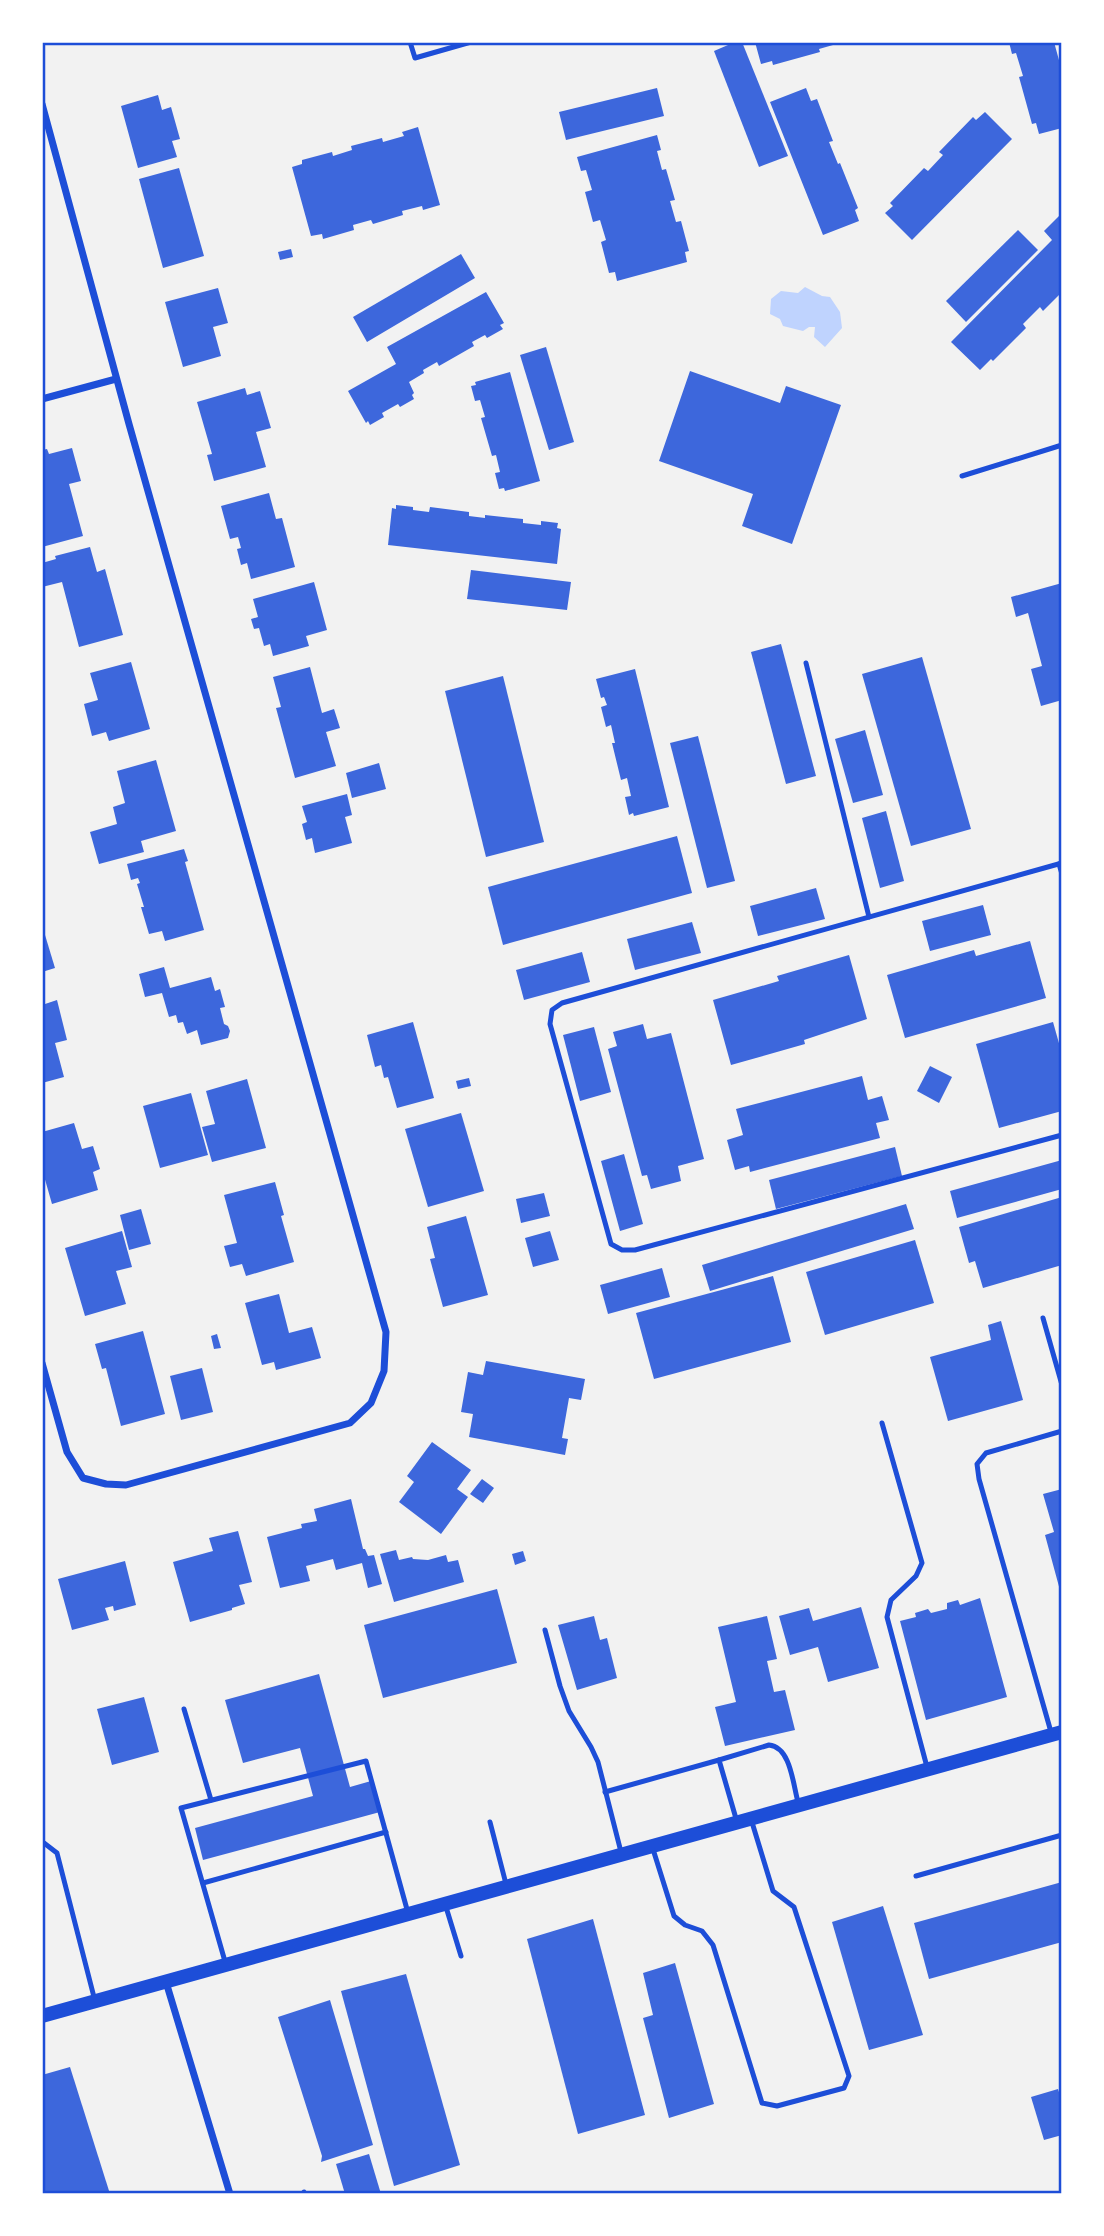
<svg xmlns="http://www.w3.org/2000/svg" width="1104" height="2236" viewBox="0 0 1104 2236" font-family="'Noto Sans',sans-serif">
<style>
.water{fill:#bfd3fe}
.building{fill:#3d67dc}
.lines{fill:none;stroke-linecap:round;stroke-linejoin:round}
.service{stroke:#1d4ed8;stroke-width:5}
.minor{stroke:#1d4ed8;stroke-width:7}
.secondary{stroke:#1d4ed8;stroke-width:14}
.neatline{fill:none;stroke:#1d4ed8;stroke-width:2.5}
</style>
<rect width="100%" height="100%" fill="#f2f2f2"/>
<path class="water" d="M805,287L822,296L830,297L840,312L842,328L825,347L814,337L815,327H809L803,331L783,326L780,319L770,314L771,299L781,291L798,293Z"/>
<g class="building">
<path d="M735,42H742L788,156L759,167L714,51Z"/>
<path d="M755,42H840V43L819,49L820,52L773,65L772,61L761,64Z"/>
<path d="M1009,42H1054L1062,71V128L1039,134L1036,123L1032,124L1019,77L1023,76L1016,53L1012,54Z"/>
<path d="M657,88L664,116L566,140L559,112Z"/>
<path d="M806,88L811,101L817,99L833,141L829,142L838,164L840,163L858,208L855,210L859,221L823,235L770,102Z"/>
<path d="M158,95L162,110L171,107L180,139L172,141L177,157L138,168L121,106Z"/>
<path d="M985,112L1012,139L912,240L885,213L893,206L890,203L924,168L928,171L943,155L939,152L973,117L976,120Z"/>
<path d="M418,127L440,205L423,210L422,206L402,211L403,215L373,224L371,220L353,225L354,230L323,239L322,234L311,236L292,167L302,164V160L332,152L333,156L352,150L351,146L382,138L383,142L404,136L402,132Z"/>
<path d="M657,135L661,150L657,151L662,170L666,169L675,200L670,201L676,222L681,221L689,251L685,252L687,262L617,281L615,272L609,273L601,242L606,240L600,220L593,222L585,192L592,190L586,170L581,171L577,157Z"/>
<path d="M179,168L204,256L163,268L139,179Z"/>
<path d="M1062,213V292L1043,311L1040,307L1023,324L1026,328L993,361L991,359L980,370L951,342L1052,240L1044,231Z"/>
<path d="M1018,230L1038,250L966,322L946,301Z"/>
<path d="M291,249L293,257L280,260L278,252Z"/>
<path d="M461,254L475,278L367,342L353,317Z"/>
<path d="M218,288L228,323L213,327L221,356L183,367L165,302Z"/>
<path d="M486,292L504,323L500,325L503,329L487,338L485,335L472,342L474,346L439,366L437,362L423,370L424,373L409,382L414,393L412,395L414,399L400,407L398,404L382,413L384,417L370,425L368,421L366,423L348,391L396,364L387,347Z"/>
<path d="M546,347L574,442L549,450L520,355Z"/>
<path d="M690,371L780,403L786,386L841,405L792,544L742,526L753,494L659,461Z"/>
<path d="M510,372L540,481L505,491L504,488L499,489L495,473L500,472L496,455L492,456L481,418L485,417L480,400L475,401L471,386L476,385L475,382Z"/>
<path d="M245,388L247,395L260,391L271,428L256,432L266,467L214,481L207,455L212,454L197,402Z"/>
<path d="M72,448L81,481L69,484L83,536L42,547V450L47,449L49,454Z"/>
<path d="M269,493L276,519L282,518L295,567L251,579L247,563L241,565L237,549L241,548L238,537L230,539L221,506Z"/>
<path d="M396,505L413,507V510L429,512L430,507L469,512V516L485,518V515L523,519V523L541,525V521L558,523L557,528L561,529L557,564L388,545L392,508L396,509Z"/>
<path d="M90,547L97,572L105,569L123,635L79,647L62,582L42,587V563L56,559L55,556Z"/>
<path d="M471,570L571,582L567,610L467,599Z"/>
<path d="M314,582L327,630L306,636L309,646L273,656L270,644L264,646L259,628L254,629L251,619L258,617L253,599Z"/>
<path d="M1062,583V700L1041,706L1031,669L1042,666L1028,613L1016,617L1011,597Z"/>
<path d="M781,644L816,776L786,784L751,652Z"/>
<path d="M922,657L971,829L911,846L862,674Z"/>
<path d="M131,662L150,729L109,741L106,732L92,736L84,704L98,700L90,673Z"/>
<path d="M310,667L322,713L334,709L340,728L326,732L336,766L295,778L276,708L281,707L273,677Z"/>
<path d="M635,669L669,807L634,816L633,813L629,815L625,797L631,796L627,778L621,780L612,743H615L611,725L606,727L601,707L607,705L604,697L601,698L596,679Z"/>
<path d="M503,676L544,842L486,857L445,691Z"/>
<path d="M865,730L883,795L853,803L835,739Z"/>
<path d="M698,736L735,881L707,888L670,743Z"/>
<path d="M156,760L176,831L141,841L144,852L99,864L90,832L117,824L113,807L125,803L117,771Z"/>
<path d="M379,763L386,789L352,798L346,773Z"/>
<path d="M347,794L352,815L345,817L352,843L315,853L312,838L306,840L302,824L307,822L302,806Z"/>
<path d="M886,811L904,881L880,888L862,818Z"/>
<path d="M677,836L692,893L503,945L488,887Z"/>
<path d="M184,849L188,861L185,862L204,930L165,941L162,931L149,934L141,907H144L137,884L140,883L138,878L131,880L127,864Z"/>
<path d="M816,888L825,919L758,936L750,906Z"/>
<path d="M983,905L991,935L930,951L922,921Z"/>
<path d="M692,922L701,953L635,970L627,939Z"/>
<path d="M42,925L55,968L42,972Z"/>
<path d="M1030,941L1046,998L905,1038L887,975L974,950L976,956Z"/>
<path d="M582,952L590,982L524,1000L516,970Z"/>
<path d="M849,955L867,1019L804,1040L805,1044L731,1065L713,1000L779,981L777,976Z"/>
<path d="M164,967L170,988L211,977L215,991L220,989L225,1007L220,1008L224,1024L228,1026L230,1031L228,1038L201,1045L197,1030L187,1034L183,1022L178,1023L176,1015L169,1017L162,993L145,997L139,974Z"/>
<path d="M57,1000L67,1040L55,1043L64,1077L42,1083V1005Z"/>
<path d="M413,1022L434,1098L397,1108L388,1077L384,1078L381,1065L375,1067L367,1035Z"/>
<path d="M1053,1022L1062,1054V1111L999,1128L976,1044Z"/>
<path d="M643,1024L647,1039L671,1033L704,1159L678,1166L681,1181L651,1189L647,1175L642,1176L608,1049L617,1046L613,1032Z"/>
<path d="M594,1027L611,1092L580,1101L563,1035Z"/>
<path d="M930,1066L952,1077L939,1103L917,1091Z"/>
<path d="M862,1076L868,1100L882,1096L889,1120L876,1123L880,1138L750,1172L749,1166L735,1170L727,1140L743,1135L736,1109Z"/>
<path d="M469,1078L471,1086L458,1089L456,1081Z"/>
<path d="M247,1079L266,1148L212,1162L202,1127L215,1124L206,1091Z"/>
<path d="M191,1093L208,1155L160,1168L143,1106Z"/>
<path d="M461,1113L484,1191L428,1207L405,1129Z"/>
<path d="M74,1123L82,1149L93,1146L100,1169L93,1172L98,1190L52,1204L42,1169V1132Z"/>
<path d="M895,1147L902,1176L776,1209L769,1180Z"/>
<path d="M624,1154L643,1224L620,1231L601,1161Z"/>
<path d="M1062,1160V1189L957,1218L950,1191Z"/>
<path d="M275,1182L284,1215L281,1216L294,1262L246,1276L242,1264L230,1267L224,1246L237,1243L224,1195Z"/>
<path d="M544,1193L550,1216L521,1223L516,1199Z"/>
<path d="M1062,1197V1265L983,1288L975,1261L969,1263L959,1227Z"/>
<path d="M906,1204L914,1229L710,1291L702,1265Z"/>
<path d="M141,1209L151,1244L129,1250L120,1215Z"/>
<path d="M466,1216L488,1295L443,1307L430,1259L435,1258L427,1227Z"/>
<path d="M122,1231L132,1267L116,1271L126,1304L85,1316L65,1248Z"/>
<path d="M550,1231L559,1260L533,1267L525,1238Z"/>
<path d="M915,1240L934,1303L825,1335L806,1272Z"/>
<path d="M662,1268L670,1297L608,1314L600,1285Z"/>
<path d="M773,1276L791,1342L654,1379L636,1313Z"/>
<path d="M279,1294L289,1333L312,1327L321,1358L276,1370L274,1362L262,1365L245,1303Z"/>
<path d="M1001,1321L1023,1400L948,1421L930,1357L991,1340L988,1325Z"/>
<path d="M143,1331L165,1414L121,1426L106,1368L102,1369L95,1344Z"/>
<path d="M217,1334L221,1348L214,1349L211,1336Z"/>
<path d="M486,1361L585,1379L581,1400L569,1398L562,1438L568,1439L565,1455L469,1437L473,1414L461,1412L468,1372L483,1375Z"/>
<path d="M202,1368L213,1412L181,1420L170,1376Z"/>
<path d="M432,1442L471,1470L457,1489L468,1497L441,1534L399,1502L414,1482L407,1476Z"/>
<path d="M482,1479L494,1488L483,1503L470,1494Z"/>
<path d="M1062,1489V1594H1061L1045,1535L1054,1532L1043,1494Z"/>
<path d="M351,1499L363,1549H365L368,1556L374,1555L382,1584L368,1588L362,1563L336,1570L333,1559L306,1566L310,1581L280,1588L267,1537L302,1528L301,1524L317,1521L314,1509Z"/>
<path d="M238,1531L252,1582L239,1585L245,1604L232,1608V1610L190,1622L173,1562L213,1551L209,1538Z"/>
<path d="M396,1550L399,1560L412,1557L413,1559L428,1560L446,1555L448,1562L458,1560L464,1582L394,1602L380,1554Z"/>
<path d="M523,1551L526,1561L515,1565L512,1554Z"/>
<path d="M125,1561L136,1605L114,1611L113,1606L105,1608L109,1620L72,1630L58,1579Z"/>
<path d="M497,1589L517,1663L383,1698L364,1625Z"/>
<path d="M980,1598L1007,1697L926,1720L900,1621L916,1617L915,1613L928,1609L931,1613L947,1609V1603L958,1600L960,1605Z"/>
<path d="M861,1607L879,1668L828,1682L818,1647L790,1655L779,1616L809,1608L813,1621Z"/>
<path d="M594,1616L600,1640L607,1638L617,1678L577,1690L558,1625Z"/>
<path d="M767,1616L777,1659L767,1661L774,1692L785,1690L795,1730L725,1746L715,1707L736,1702L718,1627Z"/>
<path d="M319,1674L350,1787L371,1781L380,1812L203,1860L195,1828L313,1796L300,1748L243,1763L225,1700Z"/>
<path d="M144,1697L159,1752L112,1765L97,1709Z"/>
<path d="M1062,1882V1942L929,1979L914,1923Z"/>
<path d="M883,1906L923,2035L869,2050L832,1922Z"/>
<path d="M593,1919L645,2115L578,2134L527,1939Z"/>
<path d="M675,1963L714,2104L669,2118L643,2018L653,2015L643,1973Z"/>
<path d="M406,1974L460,2165L394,2186L341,1991Z"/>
<path d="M330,2000L373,2145L321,2162L322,2156L278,2017Z"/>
<path d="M70,2067L110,2194H42V2075Z"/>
<path d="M1058,2089L1062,2102V2135L1044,2140L1031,2097Z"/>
<path d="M369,2154L381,2194H345L336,2164Z"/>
</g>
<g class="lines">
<g class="service">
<path d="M410,42L415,58L471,42"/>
<path d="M962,476L1062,445"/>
<path d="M806,663L869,917"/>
<path d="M1062,863L562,1003L552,1010L550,1024L611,1244L622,1250H635L1062,1135"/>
<path d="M1059,864L1062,874"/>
<path d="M1043,1318L1062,1385"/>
<path d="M882,1423L922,1563L916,1576L891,1600L887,1617L927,1767"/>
<path d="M545,1630L560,1686L569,1711L591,1747L598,1762L621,1852"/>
<path d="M184,1709L211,1800"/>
<path d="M1051,1732L979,1479L977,1464L986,1453L1062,1431"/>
<path d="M605,1792L719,1760"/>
<path d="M490,1822L506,1884"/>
<path d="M737,1822L719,1760L769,1745C791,1747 793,1785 798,1802"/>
<path d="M42,1843H44L57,1853L95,2001"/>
<path d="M652,1846L674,1916L685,1925L702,1931L713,1945L762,2103L777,2106L844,2088L849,2076L794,1907L773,1891L751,1819"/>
<path d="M916,1876L1062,1835"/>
<path d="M203,1883L386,1832"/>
<path d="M446,1907L461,1956"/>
<path d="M226,1965L181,1808L366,1761L408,1913"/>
<path d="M304,2192L305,2194"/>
</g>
<g class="minor">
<path d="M42,104L129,424L386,1332L384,1371L371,1403L350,1423L126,1485L106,1484L83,1478L67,1452L42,1363"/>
<path d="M42,399L116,379"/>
<path d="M166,1982L230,2194"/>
</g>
<path class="secondary" d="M42,2016L1062,1732"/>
</g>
<rect width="1104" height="2236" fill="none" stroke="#ffffff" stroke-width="88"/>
<rect x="44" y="44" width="1016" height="2148" class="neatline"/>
</svg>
